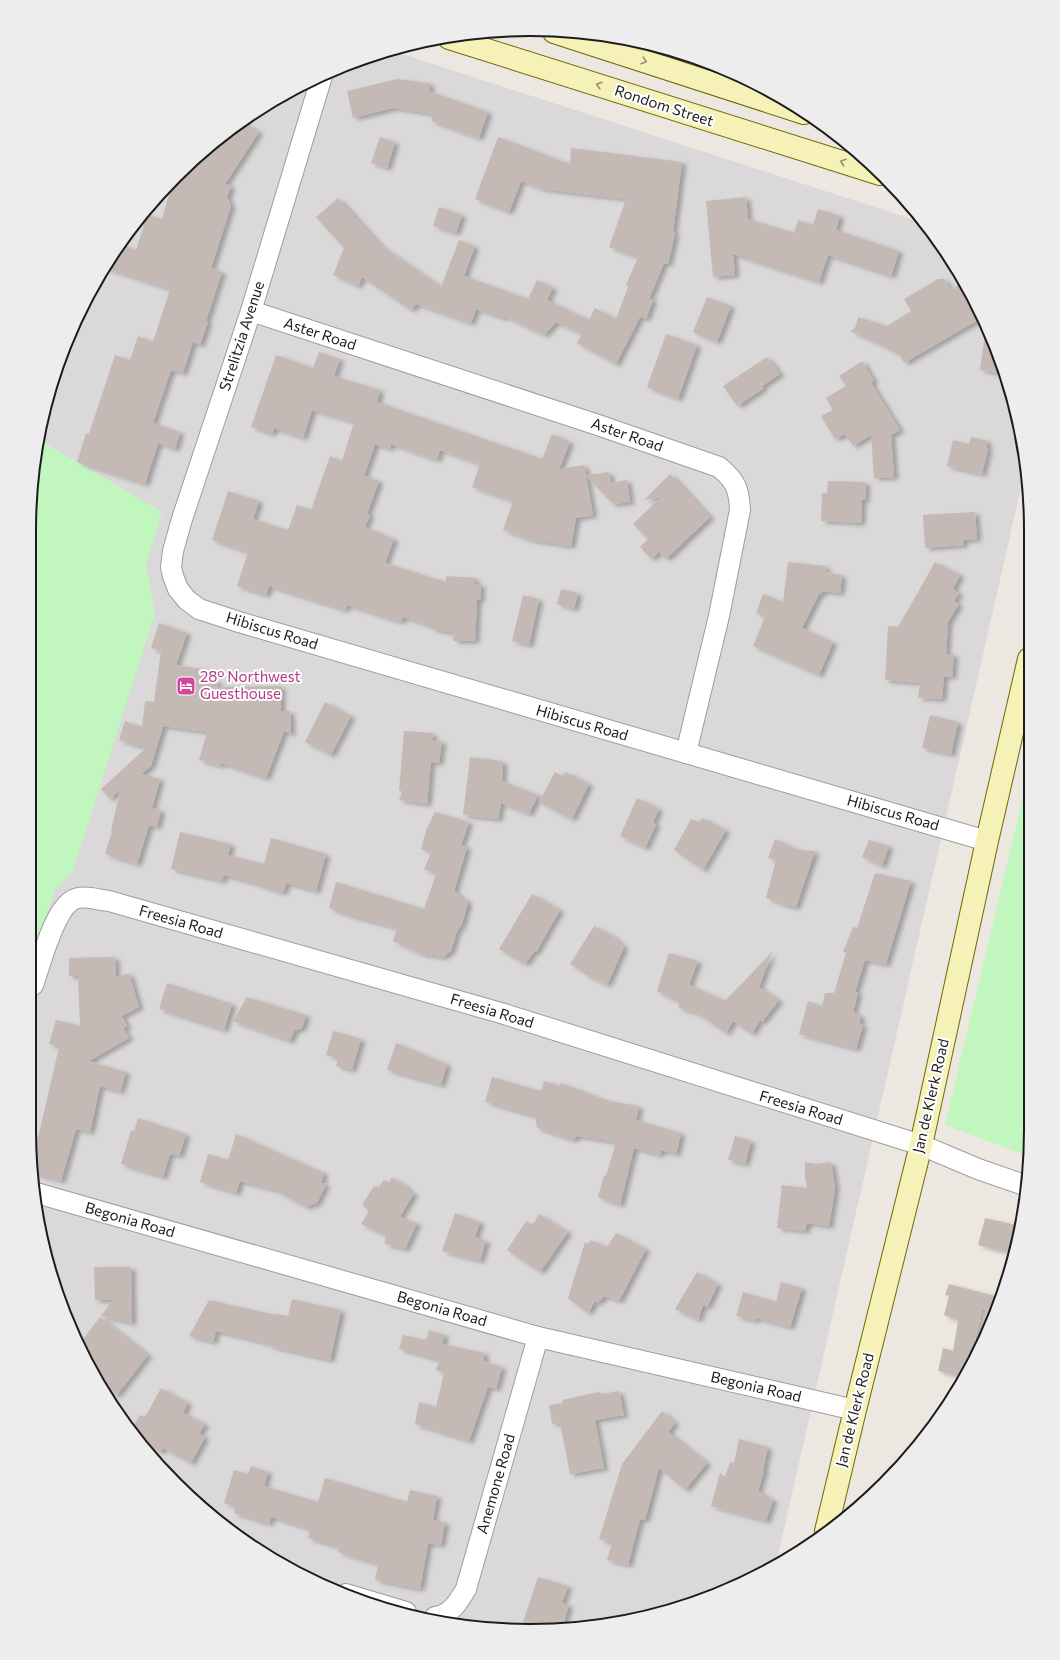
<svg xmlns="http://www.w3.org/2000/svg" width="1060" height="1660" viewBox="0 0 1060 1660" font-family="Commissioner,sans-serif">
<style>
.residential{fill:#dad8d9}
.park{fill:#c2f6bf}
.building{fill:#c4b9b5;filter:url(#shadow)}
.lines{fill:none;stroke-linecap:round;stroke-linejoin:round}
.street-casing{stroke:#9d9d9d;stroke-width:22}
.secondary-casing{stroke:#6c6909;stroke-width:24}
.street{stroke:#fff;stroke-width:20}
.secondary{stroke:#f6f1b6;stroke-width:22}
.oneway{stroke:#949171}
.labels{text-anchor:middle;stroke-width:4;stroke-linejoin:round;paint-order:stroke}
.street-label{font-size:15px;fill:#1c1c1c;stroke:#fff}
.hotel-label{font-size:15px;fill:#b23c85;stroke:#fff;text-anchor:start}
.rim{fill:none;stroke:#1c1c1c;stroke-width:2}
</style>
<defs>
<filter id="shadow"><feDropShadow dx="4.5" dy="2.5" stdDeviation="2" flood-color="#0004"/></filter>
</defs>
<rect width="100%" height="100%" fill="#ede7e1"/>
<path class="residential" d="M390,50L927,224L979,309L1014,401L1025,470L776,1564L722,1593L660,1614L595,1627L497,1630L369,1604L280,1564L225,1528L176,1484L114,1409L56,1291L33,1196V464L67,338L96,279L153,200L225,133L308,81Z"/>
<g class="park">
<path d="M40,440L162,512L146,565L155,613L73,871L55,890L33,955V464Z"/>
<path d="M1029,771L1027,1156L945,1125Z"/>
</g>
<g class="building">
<path d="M397,79L430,83L429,91L488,112L479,138L431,121L434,114L393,108L353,118L347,91Z"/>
<path d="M243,122L259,132L225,184L231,186L227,197L231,206L211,268L222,272L206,321L208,322L200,345L193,342L183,373L171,370L153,423L180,432L175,449L158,443L145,484L77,462L86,433L89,434L115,355L130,360L138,336L153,342L170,289L105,268L121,245L136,250L147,215L162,219L173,181L225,133Z"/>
<path d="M380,137L395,142L387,168L371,163Z"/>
<path d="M498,137L570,164L571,148L682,162L673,232L675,233L668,264L664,263L649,299L653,300L646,319L640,317L616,364L577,343L582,334L556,322L544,335L504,316L503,318L476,309L471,323L416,304L411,310L362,277L358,286L333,275L344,248L316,217L338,198L381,246L441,287L459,240L475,246L464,276L528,299L537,280L553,288L547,300L589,320L595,308L616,319L628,287L626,285L638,257L609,247L626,199L542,189L521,181L509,212L475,199Z"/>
<path d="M746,197L748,219L794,233L798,220L813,225L818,209L840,216L836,230L899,251L891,276L828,255L819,282L733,254L735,275L713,277L706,201Z"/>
<path d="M439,207L462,215L456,233L433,226Z"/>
<path d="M938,279H944L951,290L963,282L979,309L983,317L904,363L900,355L885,347H886L850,331L855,328L858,317L887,326L911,311L904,299Z"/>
<path d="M707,297L731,306L717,342L693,332Z"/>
<path d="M986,326L998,357L1004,374L980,370Z"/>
<path d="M666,334L697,345L678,399L647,387Z"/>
<path d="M319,352L340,359L334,376L380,390L377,402L542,459L552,434L570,442L559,469L584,465L586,475L609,472L611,483L627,480L630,502L614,504L615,506L586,476L593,515L576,518L571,546L531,540L503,530L513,501L472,487L480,464L440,450L437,460L391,444L390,449L375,444L364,476L379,481L367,514L370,515L365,527L394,539L385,563L446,582V576L475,578V584H481L480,600H477L475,641H453L454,633L431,629V626L403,617L401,622L347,605L345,610L269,586L266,595L237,586L248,552L212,540L228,491L259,501L253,519L288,530L297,505L311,510L330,456L342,461L354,422L312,410L303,438L274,428L272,434L251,427L276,355L313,368Z"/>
<path d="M767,357L780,374L762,386L764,388L737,406L723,386Z"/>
<path d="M862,361L874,381L871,383L900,430L891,435L894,477L874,478L871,435L853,446L845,434L835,439L821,416L833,410L826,398L846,386L839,376Z"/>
<path d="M971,437L988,441L986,448L988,449L982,474L947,466L953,440L969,444Z"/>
<path d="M670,474L710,517L666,559L659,552L651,559L640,547L648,539L633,524L661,497L644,500Z"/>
<path d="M828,481L866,482L865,500H862L861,523L821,521L822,493H827Z"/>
<path d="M975,512L977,539L963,540L964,545L925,548L923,515Z"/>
<path d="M788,562L826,566L825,572L842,575L840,593L822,591V594H819L802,628L833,642L819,675L753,646L765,617L756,613L763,594L783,602Z"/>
<path d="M935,562L960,575L953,589L959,593L954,601L959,604L948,622L946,654H954L952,677L944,676L942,699L918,698L920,683L885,680L888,626L898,627Z"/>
<path d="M561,589L578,593L574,609L557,604Z"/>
<path d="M523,595L539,599L529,645L512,641Z"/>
<path d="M159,623L187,633L176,665L208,670L207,679L218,681L217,687L281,686V711H290L291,734L284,731L266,778L221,763L220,766L199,760L207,732L163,726L151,766L141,774L160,779L152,808L161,810L157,827L149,825L137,864L105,854L112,831H111L120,790L110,799L101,789L146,748L119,740L125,721L142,727L145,701L154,702L161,651L151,648Z"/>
<path d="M325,702L351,716L331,755L305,742Z"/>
<path d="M930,715L958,722L951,754L922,748Z"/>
<path d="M404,731L433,733L432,740L442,741L439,763L431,762L427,804L399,800L402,792L399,790Z"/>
<path d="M470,757L485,759V758L503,762L502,781L538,795L529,814L501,803L498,819L463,815Z"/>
<path d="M555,772L562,776L566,772L589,784L572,819L539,802Z"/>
<path d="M637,798L659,809L653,822L656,825L645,848L620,836Z"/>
<path d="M435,812L469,822L461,845L467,847L454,891L468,902L462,924L457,931L451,951L443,957L422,954L393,941L397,928L351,916L329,908L336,882L424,909L436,874L424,869L431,853L421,849L427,828Z"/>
<path d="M702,818L726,830L703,870L674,850L691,819L699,822Z"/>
<path d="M180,832L231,844L228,855L264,864L271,838L326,854L316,891L286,883L283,893L258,885V884L224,875L222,881L171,869Z"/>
<path d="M775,839L798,850L815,851L796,907L785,905L766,898L776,860L768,858Z"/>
<path d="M869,840L889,846L882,866L862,857Z"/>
<path d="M875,873L911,881L886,964L865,960L855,992L858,993L853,1012L861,1016L859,1023L863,1025L856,1049L799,1034L808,1001L822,1006L825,993H834L846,953L843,952L853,927L857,928Z"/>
<path d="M532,894L560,910L536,952H534L525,964L499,949Z"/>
<path d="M594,926L614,937L624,947L607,985L584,974V972L570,964Z"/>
<path d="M772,952L759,987L779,1000L762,1022L760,1020L752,1034L733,1021L726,1033L697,1013L679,1008V1002L657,991L669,953L698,961L689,985L725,1001Z"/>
<path d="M115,957L116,977L129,973L139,1007L122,1016L127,1026L123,1028L129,1038L89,1061L126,1072L120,1092L100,1086L90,1132L76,1129L61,1181L33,1173V1137L38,1138L59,1047L49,1044L56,1020L80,1026L78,976H69V958Z"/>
<path d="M167,983L232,1004L224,1030L159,1009Z"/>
<path d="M247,997L306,1015L302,1028L294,1031L290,1041L233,1021Z"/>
<path d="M333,1031L361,1039L352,1070L336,1066L338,1057L326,1055Z"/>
<path d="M396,1043L447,1064L441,1085L387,1070Z"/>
<path d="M492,1077L541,1091L544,1081L559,1086L561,1083L609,1101L639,1106L636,1120L681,1133L676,1154L661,1150L660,1155L634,1148L620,1205L598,1197L604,1175L606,1176L616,1142L577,1136L573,1140L537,1128L535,1116L485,1102Z"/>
<path d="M138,1118L186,1134L179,1156L170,1154L163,1177L121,1164L131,1130L134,1131Z"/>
<path d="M236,1134L324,1173L321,1183L326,1184L317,1203L306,1207L275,1190L240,1181L236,1193L200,1182L208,1154L228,1160Z"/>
<path d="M735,1136L751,1141L745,1164L728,1160Z"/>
<path d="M805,1162L817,1164L831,1162L835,1188L829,1226L807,1223L805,1231L777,1228L782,1185L807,1188L805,1177Z"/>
<path d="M392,1177L408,1188L407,1190L414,1193L400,1217L417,1223L405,1249L385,1244L386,1236L361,1224L369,1211L362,1205L374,1186L379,1187L384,1180L389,1182Z"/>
<path d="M455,1213L480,1222L475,1237L486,1241L480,1261L442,1251Z"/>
<path d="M539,1214L568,1232L540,1272L507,1250L526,1221L533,1225Z"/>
<path d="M985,1218L1016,1225L1015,1231H1017L1011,1253L978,1245Z"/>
<path d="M616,1233L646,1249L619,1301L604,1296L598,1303L595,1301L588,1313L568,1298L585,1242L589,1244L590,1240L607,1247Z"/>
<path d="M94,1267H131L132,1323L101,1316L113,1300H95Z"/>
<path d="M697,1272L718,1284L707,1307L703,1305L698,1320L675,1309Z"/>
<path d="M781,1282L802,1288L790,1327L756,1318L755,1321L736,1316L743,1292L776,1302Z"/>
<path d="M949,1284L999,1297L995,1314L982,1309L972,1355L975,1356L963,1377L938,1371L943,1348L953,1351L958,1321L944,1315L949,1296L945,1295Z"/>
<path d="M292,1299L341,1310L330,1360L269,1346L270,1344L216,1331L213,1342L189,1336L209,1300L276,1315V1314L288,1316Z"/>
<path d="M100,1317L148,1355L116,1396L102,1384L81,1342Z"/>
<path d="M429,1330L445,1335L442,1344L485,1353L483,1361L502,1367L496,1389L488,1387L469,1441L415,1424L419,1402L436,1407L444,1373L436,1370L439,1360L399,1349L403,1335L426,1340Z"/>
<path d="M161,1388L188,1403L183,1413L205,1424L199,1434L205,1437L191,1463L163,1448L161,1452L140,1441L131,1430L140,1415L145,1417Z"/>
<path d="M619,1391L624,1415L595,1420L604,1468L570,1474L560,1423L552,1424L549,1405L563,1403L562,1400L599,1392L601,1394Z"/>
<path d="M662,1411L675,1423L668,1432L707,1463L685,1490L659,1468L645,1520L640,1519L628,1565L607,1560L612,1543L599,1539L622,1464Z"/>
<path d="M739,1439L768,1447L763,1470L764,1471L758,1491L773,1500L766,1521L711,1506L720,1473L725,1477L730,1462L734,1463Z"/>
<path d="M251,1466L268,1472L264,1486L318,1502L325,1478L407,1502L410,1490L437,1496L433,1520L445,1522L441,1545L428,1543L420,1589L375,1580L378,1564L338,1552L339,1547L308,1538L310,1529L271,1517L269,1524L234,1513L235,1507L224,1503L234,1470L248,1474Z"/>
<path d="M538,1577L568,1586L562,1603L569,1605L562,1628H542L523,1622Z"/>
</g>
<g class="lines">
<defs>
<g id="street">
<path d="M322,76L251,311L182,519L173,551L171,567L173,576L178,589L187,600L199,609L239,622L987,841"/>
<path d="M251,311L598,425L719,467C736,481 739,489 740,510L719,616L686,753"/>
<path d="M33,985C41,964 55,902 78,898C88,896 99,900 109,901L501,1013L921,1145L978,1169L1027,1186"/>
<path d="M33,1192L538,1337L855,1410"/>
<path d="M346,1594L406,1612"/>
<path d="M435,1617C450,1616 459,1601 466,1589L538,1337"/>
</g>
<g id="secondary">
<path d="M554,32L804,113"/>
<path d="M449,38L880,174"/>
<path d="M826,1531L855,1410L921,1145L987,841L1029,659"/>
</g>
</defs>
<use href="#street" class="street-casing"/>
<use href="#secondary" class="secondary-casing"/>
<use href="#street" class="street"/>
<use href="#secondary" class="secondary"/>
</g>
<defs><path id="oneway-chevron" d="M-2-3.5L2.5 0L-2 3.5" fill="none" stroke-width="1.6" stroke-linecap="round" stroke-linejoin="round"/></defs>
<g class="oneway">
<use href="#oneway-chevron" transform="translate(644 61) rotate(18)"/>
<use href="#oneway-chevron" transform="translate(599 85) rotate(-163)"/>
<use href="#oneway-chevron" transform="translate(843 162) rotate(-162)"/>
</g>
<defs>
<symbol id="hotel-square" viewBox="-11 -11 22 22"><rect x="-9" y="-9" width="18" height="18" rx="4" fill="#d1479c" stroke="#fff"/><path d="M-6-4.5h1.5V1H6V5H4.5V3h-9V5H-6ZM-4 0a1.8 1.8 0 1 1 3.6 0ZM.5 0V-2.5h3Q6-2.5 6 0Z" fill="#fff"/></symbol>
</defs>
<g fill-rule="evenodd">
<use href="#hotel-square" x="175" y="675" width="22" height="22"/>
</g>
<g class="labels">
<g class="street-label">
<text transform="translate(664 106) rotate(18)" y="5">Rondom Street</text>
<text transform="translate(320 334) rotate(18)" y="5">Aster Road</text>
<text transform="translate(242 336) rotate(-72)" y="5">Strelitzia Avenue</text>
<text transform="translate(627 435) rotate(19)" y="5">Aster Road</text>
<text transform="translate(272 631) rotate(17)" y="5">Hibiscus Road</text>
<text transform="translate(582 723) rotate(16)" y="5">Hibiscus Road</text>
<text transform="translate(893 813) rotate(16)" y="5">Hibiscus Road</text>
<text transform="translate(181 922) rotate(16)" y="5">Freesia Road</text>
<text transform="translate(492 1011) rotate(17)" y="5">Freesia Road</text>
<text transform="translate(931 1096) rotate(-77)" y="5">Jan de Klerk Road</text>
<text transform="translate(801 1108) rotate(17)" y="5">Freesia Road</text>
<text transform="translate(130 1220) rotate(16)" y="5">Begonia Road</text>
<text transform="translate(442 1309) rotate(16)" y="5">Begonia Road</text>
<text transform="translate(756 1387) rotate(13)" y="5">Begonia Road</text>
<text transform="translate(855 1410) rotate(-76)" y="5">Jan de Klerk Road</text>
<text transform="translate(496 1484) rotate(-74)" y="5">Anemone Road</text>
</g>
<g class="hotel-label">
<text x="200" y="682">28° Northwest<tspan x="200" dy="17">Guesthouse</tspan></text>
</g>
</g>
<path d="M0 0H1060V1660H0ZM530 36H530A494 494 0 0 1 1024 530V1130A494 494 0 0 1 530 1624H530A494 494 0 0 1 36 1130V530A494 494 0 0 1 530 36Z" fill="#ededed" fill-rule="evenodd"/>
<path class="rim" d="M530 36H530A494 494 0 0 1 1024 530V1130A494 494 0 0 1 530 1624H530A494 494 0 0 1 36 1130V530A494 494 0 0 1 530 36Z"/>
</svg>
